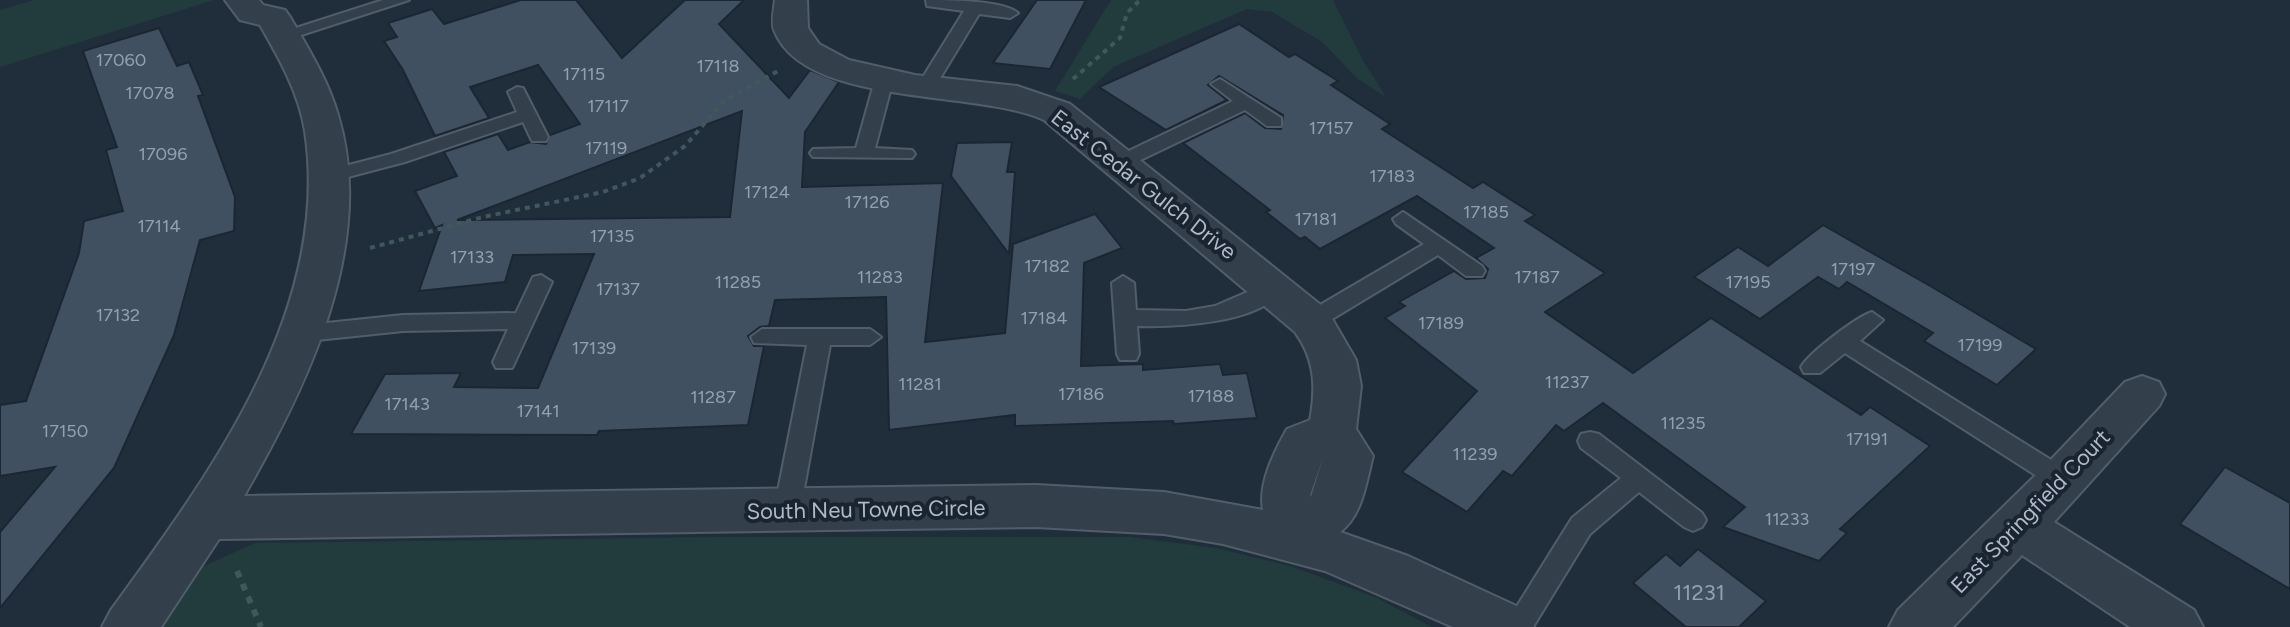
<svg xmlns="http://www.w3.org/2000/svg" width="2290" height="627" viewBox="0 0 2290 627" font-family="Figtree,sans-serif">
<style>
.green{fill:#223b3d}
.building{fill:#415060;stroke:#1c2633;stroke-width:2;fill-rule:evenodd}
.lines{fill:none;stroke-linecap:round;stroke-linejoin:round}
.service-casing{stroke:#525d6a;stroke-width:4}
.minor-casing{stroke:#525d6a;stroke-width:4}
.path-far1{stroke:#40585a;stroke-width:4;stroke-dasharray:5 5;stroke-linecap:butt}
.path{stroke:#40585a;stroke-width:6;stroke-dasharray:7 7;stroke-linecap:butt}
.service{fill:#343f4c;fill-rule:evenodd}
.minor{fill:#343f4c;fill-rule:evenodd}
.labels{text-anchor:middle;stroke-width:8;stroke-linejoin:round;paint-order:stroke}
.number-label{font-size:18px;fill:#94a0ae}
.street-label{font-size:22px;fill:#afbac8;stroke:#1a2431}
.near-number-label{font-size:22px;fill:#94a0ae}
</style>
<rect width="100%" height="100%" fill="#202e3c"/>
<g class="green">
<path d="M34,0H214L0,67V10Z"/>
<path d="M1111,0H1333L1362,59L1386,97L1358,79L1322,42L1272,12L1247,9L1113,67L1080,99L1055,91Z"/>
<path d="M711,537H1130L1216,548L1293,567L1375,597L1432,627H161L202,567L255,543Z"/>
</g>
<g class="building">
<path d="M521,0H576L622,58L685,0H744L719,24L789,98L810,70L839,82L805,132L802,187L943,183L925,342L1005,333L1013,244L1095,214L1122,248L1084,263L1081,366L1143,364V370L1220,364L1223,375L1247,373L1257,418L1174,424L1173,421L1015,426V415L889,430L886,297L775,300L769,326L760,327L748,336L754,346H764L748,425L599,431L597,435L351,434L385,374L461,373L454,387L538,388L594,254L513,255L505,282L419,291L442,225L435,228L415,191L457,176L444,152L498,134L508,150L530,142L546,144L550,135L580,124L538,65L470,87L489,118L435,136L403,70L384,41L397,37L388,23L432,9L444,24ZM742,111L730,217L457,220Z"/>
<path d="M1037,0H1086L1050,69L993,63Z"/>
<path d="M1239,24L1289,57L1295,54L1338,81L1331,85L1390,124L1382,129L1473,188L1483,182L1535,215L1525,221L1605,273L1545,312L1633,373L1711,318L1861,415L1870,407L1930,446L1840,529L1847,533L1819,561L1723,527L1745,507L1603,403L1564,431L1556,425L1512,476L1503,471L1467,512L1402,472L1477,391L1385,318L1405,306L1399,302L1454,271L1466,279L1485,278L1488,269L1476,258L1494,248L1417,196L1320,249L1305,237L1300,239L1266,212L1270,210L1183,143L1245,113L1265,128L1281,129L1283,115L1219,76L1208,85L1227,100L1166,130L1099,87Z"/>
<path d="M159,28L177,66L189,62L203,95L198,96L235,197L234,231L200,240L174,335L114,468L0,608V532L55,467L0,476V405L26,401L79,253L84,221L123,211L106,150L117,147L83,51Z"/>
<path d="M1012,142L1007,172H1015L1009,254L951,176L957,143Z"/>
<path d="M1823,225L1932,287L2036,349L1997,385L1924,341L1933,333L1847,282L1839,289L1818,277L1760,319L1694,277L1738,247L1768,266Z"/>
<path d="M2225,467L2290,503V589L2180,524Z"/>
<path d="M1698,549L1766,601L1739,627H1686L1633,583L1666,554L1680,566Z"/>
</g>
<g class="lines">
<defs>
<g id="service">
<path d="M383,0H409L289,39H277L274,35Z"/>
<path d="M926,0C947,0 1003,0 1018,13L1010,18L979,14L936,85L927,90L918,85L964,11L927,6Z"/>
<path d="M884,75L893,80L875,148L912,150L915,154L912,158L813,157L810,153L813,149L856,148L875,80Z"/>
<path d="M1220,79L1281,118V126H1267L1245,110L1128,166H1114L1111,162L1114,158L1233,101L1211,84Z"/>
<path d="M517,87L523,88L548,137L546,141H532L523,122L405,162L329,182L319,176L322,172L391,154L517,112L508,92Z"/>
<path d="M1403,212L1482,266L1485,271L1482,276H1466L1438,255L1319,327H1303L1300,321L1303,315L1424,244L1396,224L1393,219Z"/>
<path d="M541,275L552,282L515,362L512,368H496L493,362L508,329L403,331L298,342L287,334L298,326L403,315L516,313L533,277Z"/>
<path d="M1123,276L1134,283L1136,310L1186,311L1215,306L1273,281L1284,288C1262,324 1174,327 1137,326L1139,354L1136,360H1120L1117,354L1112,283Z"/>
<path d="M1872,312L1883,320L1860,341L2072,473L2075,480L2072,487L2063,490L2054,487L1845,353L1820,373H1804L1801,367C1809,353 1856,317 1872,312Z"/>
<path d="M762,329H870L881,337L870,345H830L800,511L796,518L787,521L778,518L774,511L807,345L754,343L751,337Z"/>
<path d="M1590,432L1599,434L1702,513L1706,520L1702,527L1693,531L1684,527L1639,492L1590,534L1533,627H1504L1572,518L1621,478L1581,448L1578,441L1581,434Z"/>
</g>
<g id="minor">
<path d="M225,0H259L263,5L285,10L290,17C308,48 328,80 338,115C377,244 307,387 244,496L1036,485L1164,492L1263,510C1258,484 1274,452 1287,429L1310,420L1311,415C1316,384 1314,358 1295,332L1044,120C978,89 804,108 774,30C771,22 774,9 775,0H807L808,28L819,44L849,60L915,75L1017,86L1070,104L1327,310L1356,360L1361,386L1356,429L1373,456C1366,482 1363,515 1340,532L1408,556L1525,610L1534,627H1453L1325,571L1223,544L1164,534L1036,527L219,539L161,627H102L111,610C210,474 332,310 305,131C299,93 279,58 260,25L240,20ZM1323,458L1311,497L1310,495Z"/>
<path d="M2142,376L2159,382L2165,394L2159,406L2054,522L2194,610L2203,627H2130L2022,555L1953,627H1889L1898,610L2045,466L2125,382Z"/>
</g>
</defs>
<use href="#service" class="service-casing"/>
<use href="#minor" class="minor-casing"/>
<g class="path-far1">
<path d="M1073,79L1120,38L1127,13L1140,0"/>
<path d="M370,248L483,217L603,192L640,178L685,146L724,101L778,71"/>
</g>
<path class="path" d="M237,571L261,627"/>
<use href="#service" class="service"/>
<use href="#minor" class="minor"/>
</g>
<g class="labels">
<g class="number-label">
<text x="121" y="66">17060</text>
<text x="718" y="72">17118</text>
<text x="584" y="80">17115</text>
<text x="150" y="99">17078</text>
<text x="608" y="112">17117</text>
<text x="1331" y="134">17157</text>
<text x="606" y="154">17119</text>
<text x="163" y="160">17096</text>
<text x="1392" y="182">17183</text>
<text x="767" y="198">17124</text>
<text x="867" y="208">17126</text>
<text x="1486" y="218">17185</text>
<text x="1316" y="225">17181</text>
<text x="159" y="232">17114</text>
<text x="612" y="242">17135</text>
<text x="472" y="263">17133</text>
<text x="1047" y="272">17182</text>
<text x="1853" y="275">17197</text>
<text x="880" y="283">11283</text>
<text x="1537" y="283">17187</text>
<text x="738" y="288">11285</text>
<text x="1748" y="288">17195</text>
<text x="618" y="295">17137</text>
<text x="118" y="321">17132</text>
<text x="1044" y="324">17184</text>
<text x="1441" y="329">17189</text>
<text x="1980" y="351">17199</text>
<text x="594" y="354">17139</text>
<text x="1567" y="388">11237</text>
<text x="920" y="390">11281</text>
<text x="1081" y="400">17186</text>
<text x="1211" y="402">17188</text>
<text x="713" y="403">11287</text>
<text x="407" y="410">17143</text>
<text x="538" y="417">17141</text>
<text x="1683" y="429">11235</text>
<text x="65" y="437">17150</text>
<text x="1867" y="445">17191</text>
<text x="1475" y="460">11239</text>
<text x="1787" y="525">11233</text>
</g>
<g class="street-label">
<text transform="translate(1144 184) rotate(38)" y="8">East Cedar Gulch Drive</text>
<text transform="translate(866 509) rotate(-1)" y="8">South Neu Towne Circle</text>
<text transform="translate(2030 511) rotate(-46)" y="8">East Springfield Court</text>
</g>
<g class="near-number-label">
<text x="1699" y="600">11231</text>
</g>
</g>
</svg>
